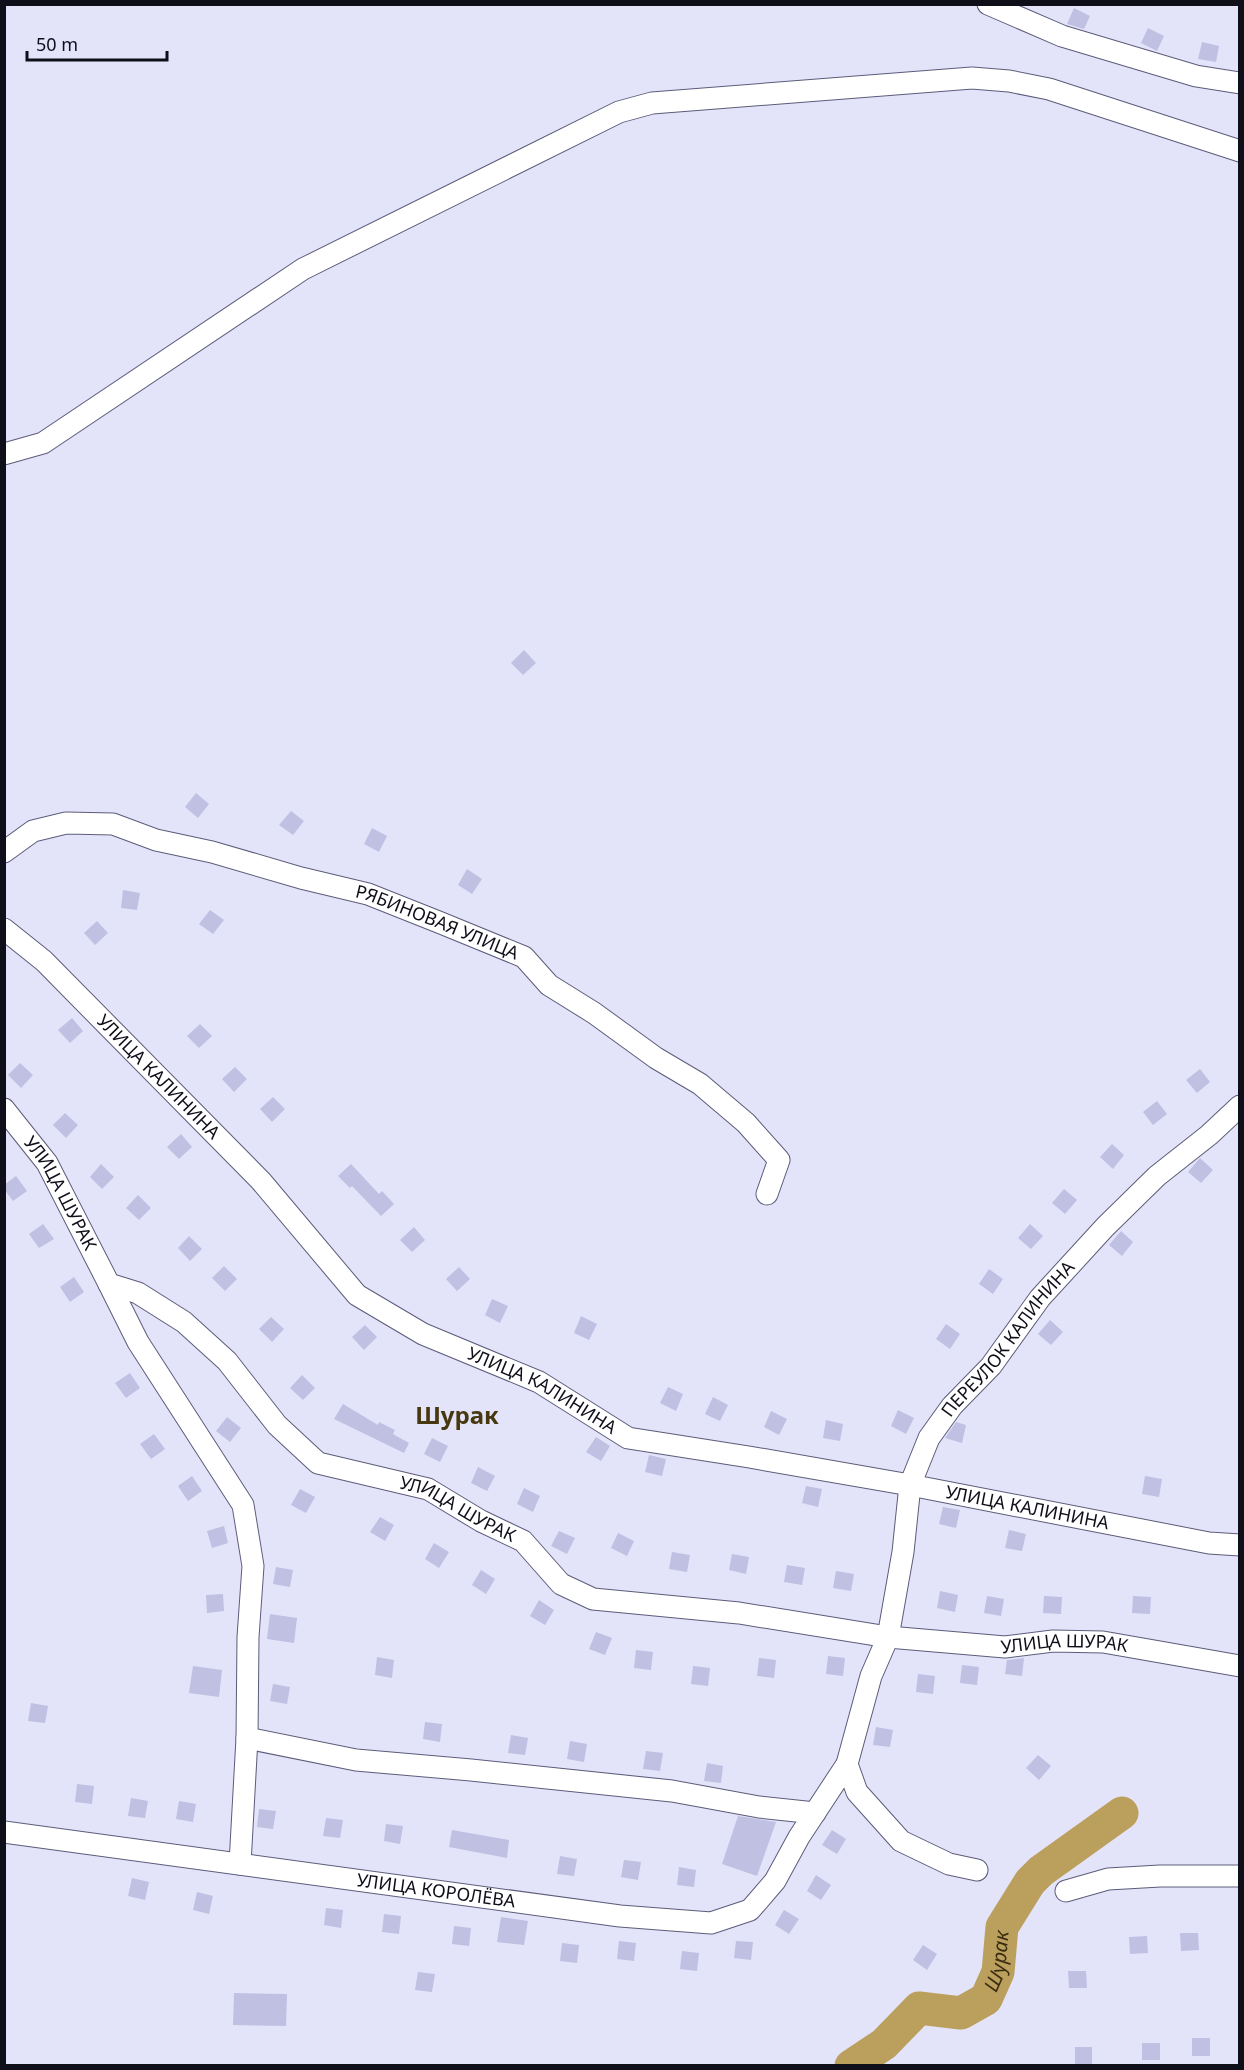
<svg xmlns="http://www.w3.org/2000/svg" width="1244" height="2070" viewBox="0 0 1244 2070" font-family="'Noto Sans',sans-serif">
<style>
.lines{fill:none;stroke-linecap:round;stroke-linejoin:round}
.river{stroke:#bb9f5c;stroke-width:33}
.building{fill:#bfc0e2}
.minor-casing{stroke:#5c5c7a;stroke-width:23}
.minor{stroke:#fff;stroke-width:21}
.labels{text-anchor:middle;stroke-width:4.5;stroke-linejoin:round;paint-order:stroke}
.street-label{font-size:18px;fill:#0f0f1a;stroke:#e3e4fa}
.water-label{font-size:20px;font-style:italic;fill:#392d0e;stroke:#e3e4fa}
.district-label{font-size:24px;font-weight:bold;fill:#483810;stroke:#e3e4fa}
</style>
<rect width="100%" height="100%" fill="#e3e4fa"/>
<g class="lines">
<path class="river" id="s1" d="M851,2066L884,2044L919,2008L961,2013L986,1999L998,1972L1002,1927L1030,1882L1041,1871L1122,1813"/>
</g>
<g class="building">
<path d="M1074,8L1090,16L1084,29L1067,24Z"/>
<path d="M1148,28L1164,36L1157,51L1141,43Z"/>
<path d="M1202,42L1219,46L1216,62L1198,59Z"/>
<path d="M524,650L536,663L523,675L511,663Z"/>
<path d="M196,793L209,804L198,818L185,807Z"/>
<path d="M291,811L304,821L293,835L279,825Z"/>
<path d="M372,828L387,836L379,852L364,844Z"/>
<path d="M467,869L482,879L472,894L458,885Z"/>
<path d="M123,890L140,893L137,910L121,908Z"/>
<path d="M210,910L224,920L213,934L199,924Z"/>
<path d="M97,921L108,933L95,945L84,933Z"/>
<path d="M72,1018L83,1031L70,1043L58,1030Z"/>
<path d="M200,1024L212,1036L199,1048L187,1036Z"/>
<path d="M20,1063L33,1075L21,1088L8,1075Z"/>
<path d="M235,1067L247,1079L234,1092L222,1079Z"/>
<path d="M1200,1069L1210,1082L1197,1093L1186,1080Z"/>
<path d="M273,1097L285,1109L272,1122L260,1109Z"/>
<path d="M1157,1101L1167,1114L1153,1125L1143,1112Z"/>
<path d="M65,1113L78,1125L66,1138L53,1125Z"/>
<path d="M181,1134L192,1147L179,1159L167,1147Z"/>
<path d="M1112,1144L1124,1155L1113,1169L1100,1157Z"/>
<path d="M1200,1158L1213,1170L1201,1183L1188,1172Z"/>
<path d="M101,1164L114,1177L102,1189L90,1177Z"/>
<path d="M351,1164L379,1194L382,1191L394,1204L381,1216L352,1186L350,1188L338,1176Z"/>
<path d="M16,1176L27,1191L13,1201L4,1189V1185Z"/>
<path d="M1064,1189L1077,1200L1065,1214L1052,1203Z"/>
<path d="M138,1195L151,1208L139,1220L126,1208Z"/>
<path d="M43,1224L54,1239L39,1248L29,1234Z"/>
<path d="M1030,1224L1043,1236L1031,1249L1018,1238Z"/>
<path d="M414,1227L425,1240L412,1252L400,1240Z"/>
<path d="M1121,1231L1133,1242L1122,1256L1109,1245Z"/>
<path d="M189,1236L202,1249L190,1261L178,1248Z"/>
<path d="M224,1266L237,1279L225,1291L212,1278Z"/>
<path d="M459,1267L470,1279L457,1291L446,1279Z"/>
<path d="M989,1269L1003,1279L993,1294L979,1284Z"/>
<path d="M74,1277L84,1292L70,1302L60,1287Z"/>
<path d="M492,1299L508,1306L500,1323L485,1315Z"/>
<path d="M581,1316L597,1324L589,1340L574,1333Z"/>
<path d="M271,1317L284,1329L272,1342L259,1329Z"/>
<path d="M1050,1320L1063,1332L1051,1345L1038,1334Z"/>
<path d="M946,1324L960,1334L950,1349L936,1339Z"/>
<path d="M365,1325L377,1337L364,1350L352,1337Z"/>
<path d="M130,1373L140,1388L126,1398L115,1383Z"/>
<path d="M302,1375L315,1388L303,1400L290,1388Z"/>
<path d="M668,1387L683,1394L676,1411L660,1403Z"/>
<path d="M713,1397L728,1405L720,1421L705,1414Z"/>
<path d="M343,1404L378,1425L379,1422L395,1430L393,1434L409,1443L404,1453L334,1419Z"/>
<path d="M898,1410L914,1418L906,1434L891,1426Z"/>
<path d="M771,1411L787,1419L779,1435L764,1427Z"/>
<path d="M227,1417L241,1428L230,1442L216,1431Z"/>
<path d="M826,1420L843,1424L840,1441L823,1438Z"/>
<path d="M956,1422L966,1425L962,1443L945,1438Z"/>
<path d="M154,1434L165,1449L151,1459L140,1444Z"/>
<path d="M596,1437L610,1446L601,1461L586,1452Z"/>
<path d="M432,1438L448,1446L440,1462L424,1454Z"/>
<path d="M649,1455L666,1459L662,1476L645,1472Z"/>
<path d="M478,1467L495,1476L487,1491L471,1483Z"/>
<path d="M192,1476L202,1491L188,1501L178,1486Z"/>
<path d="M1145,1476L1162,1479L1159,1497L1142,1494Z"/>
<path d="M806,1486L822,1489L818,1507L802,1503Z"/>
<path d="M524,1488L540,1496L533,1512L517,1504Z"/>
<path d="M300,1489L315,1497L306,1513L291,1505Z"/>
<path d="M943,1507L960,1510L956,1528L939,1524Z"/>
<path d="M380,1517L394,1525L385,1541L370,1532Z"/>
<path d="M224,1526L228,1543L212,1548L207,1531Z"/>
<path d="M1009,1530L1026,1534L1022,1551L1005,1548Z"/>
<path d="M559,1531L575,1538L567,1554L551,1546Z"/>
<path d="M618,1533L634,1541L627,1556L611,1548Z"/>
<path d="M434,1543L449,1552L439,1568L425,1559Z"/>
<path d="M672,1552L690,1555L687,1572L669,1569Z"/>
<path d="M732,1554L749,1557L746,1574L729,1570Z"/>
<path d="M787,1565L805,1568L802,1585L784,1582Z"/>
<path d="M276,1567L293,1570L290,1587L273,1584Z"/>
<path d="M481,1570L495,1579L486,1594L472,1585Z"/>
<path d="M836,1571L854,1574L851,1591L833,1588Z"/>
<path d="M940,1591L958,1595L955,1612L937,1608Z"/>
<path d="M223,1594L224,1611L207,1613L206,1595Z"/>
<path d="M987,1596L1004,1599L1001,1616L984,1613Z"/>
<path d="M1044,1596L1062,1597L1061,1614L1043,1613Z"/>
<path d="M1133,1596L1151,1597L1150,1614L1132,1613Z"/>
<path d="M539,1600L554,1610L545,1625L530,1616Z"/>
<path d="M270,1614L297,1618L294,1643L267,1639Z"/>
<path d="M596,1632L612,1638L605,1655L589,1649Z"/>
<path d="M636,1650L653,1652L651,1670L634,1668Z"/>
<path d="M828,1656L845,1658L843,1676L826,1674Z"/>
<path d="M377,1657L394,1660L392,1678L375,1675Z"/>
<path d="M759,1658L776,1660L774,1678L757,1676Z"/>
<path d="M1024,1658L1022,1676L1005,1674L1007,1660Z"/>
<path d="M962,1665L979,1667L977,1685L960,1683Z"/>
<path d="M193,1666L222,1670L219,1697L189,1693Z"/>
<path d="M693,1666L710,1668L708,1686L691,1684Z"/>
<path d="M918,1674L935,1676L933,1694L916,1692Z"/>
<path d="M273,1684L290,1687L287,1704L270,1701Z"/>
<path d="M31,1703L48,1706L45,1723L28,1721Z"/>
<path d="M425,1722L442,1724L440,1742L423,1739Z"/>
<path d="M876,1727L893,1730L890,1747L873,1745Z"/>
<path d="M511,1735L528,1738L525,1755L508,1753Z"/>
<path d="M570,1741L587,1744L584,1762L567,1759Z"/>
<path d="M646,1751L663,1753L660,1771L643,1769Z"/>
<path d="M1038,1755L1051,1766L1039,1780L1026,1768Z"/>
<path d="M707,1763L723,1766L721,1783L704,1781Z"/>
<path d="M77,1784L94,1786L92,1804L75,1802Z"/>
<path d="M131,1798L148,1801L145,1818L128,1816Z"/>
<path d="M179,1801L196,1804L193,1822L176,1819Z"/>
<path d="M259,1809L276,1811L273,1829L257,1827Z"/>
<path d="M738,1816L776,1822L757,1876L722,1864Z"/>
<path d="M326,1818L343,1820L340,1838L323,1836Z"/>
<path d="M386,1824L403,1826L400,1844L384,1841Z"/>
<path d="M452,1830L509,1840L507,1858L449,1847Z"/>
<path d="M832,1830L846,1839L837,1854L822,1845Z"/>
<path d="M560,1856L577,1859L574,1876L557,1874Z"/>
<path d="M624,1860L641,1862L638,1880L621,1877Z"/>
<path d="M679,1867L696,1870L694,1887L677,1885Z"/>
<path d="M816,1875L831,1885L821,1900L807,1891Z"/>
<path d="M132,1878L149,1882L145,1900L128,1896Z"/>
<path d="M197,1892L213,1896L209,1914L193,1910Z"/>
<path d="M326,1908L343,1910L341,1928L324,1925Z"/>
<path d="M784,1910L799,1919L789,1934L775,1925Z"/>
<path d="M384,1914L401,1916L399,1934L382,1932Z"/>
<path d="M501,1917L528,1921L524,1945L497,1942Z"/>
<path d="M454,1926L471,1928L469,1946L452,1944Z"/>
<path d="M1180,1933H1198L1199,1950L1181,1951Z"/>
<path d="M1147,1936L1148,1953L1130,1954L1129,1937Z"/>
<path d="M619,1941L636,1943L634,1961L617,1959Z"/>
<path d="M736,1941L753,1942L751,1960L734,1958Z"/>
<path d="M562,1943L579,1945L577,1963L560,1961Z"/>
<path d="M923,1945L937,1954L927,1970L913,1960Z"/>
<path d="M682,1951L699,1953L697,1971L680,1969Z"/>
<path d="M1068,1971H1086L1087,1988H1069Z"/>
<path d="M418,1972L435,1974L432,1992L415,1990Z"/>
<path d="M234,1993L287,1994L286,2026L233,2025Z"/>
<rect x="1192" y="2038" width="18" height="18"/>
<rect x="1142" y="2043" width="18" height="17"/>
<rect x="1075" y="2047" width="17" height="18"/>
</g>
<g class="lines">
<defs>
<g id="minor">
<path d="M988,4L1062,36L1196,76L1240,83"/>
<path d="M4,454L43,443L303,269L619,112L652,103L972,78L1009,81L1049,89L1240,151"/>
<path id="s2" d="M4,852L33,831L66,823L113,824L156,840L212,852L301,878L368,894L441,923L524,957L549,985L594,1013L656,1058L700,1084L746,1123L779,1160L767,1194"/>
<path id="s3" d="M4,929L44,961L261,1181L357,1295L423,1334L539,1382L628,1438L749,1457L910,1485L1209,1543L1240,1545"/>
<path id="s4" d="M4,1109L47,1163L109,1284L138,1293L184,1322L227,1361L277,1425L318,1463L428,1489L481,1521L523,1541L561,1584L593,1599L739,1613L888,1637L1005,1647L1053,1641L1103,1642L1240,1666"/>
<path d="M109,1284L138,1342L243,1505L253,1566L248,1637L247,1738L240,1864"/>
<path d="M247,1738L356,1760L471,1770L672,1791L759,1807L815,1813"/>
<path id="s5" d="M847,1764L871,1676L888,1637L903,1552L910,1485L929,1438L952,1406L991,1366L1040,1298L1105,1227L1157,1176L1209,1135L1240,1106"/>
<path id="s6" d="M4,1832L620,1916L711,1923L750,1910L775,1881L799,1837L847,1764L857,1792L901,1841L949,1864L977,1870"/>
<path d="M1066,1891L1108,1879L1160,1876H1240"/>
</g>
</defs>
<use href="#minor" class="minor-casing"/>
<use href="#minor" class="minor"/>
</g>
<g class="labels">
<g class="street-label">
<text dy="6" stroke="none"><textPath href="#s2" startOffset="456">РЯБИНОВАЯ УЛИЦА</textPath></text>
<text dy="6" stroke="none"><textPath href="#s3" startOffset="214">УЛИЦА КАЛИНИНА</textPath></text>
<text dy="6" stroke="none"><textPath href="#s4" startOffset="102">УЛИЦА ШУРАК</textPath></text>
<text dy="6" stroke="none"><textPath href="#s5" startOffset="465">ПЕРЕУЛОК КАЛИНИНА</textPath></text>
<text dy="6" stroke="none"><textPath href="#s3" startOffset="718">УЛИЦА КАЛИНИНА</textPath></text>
<text dy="6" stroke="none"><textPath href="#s3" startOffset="1222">УЛИЦА КАЛИНИНА</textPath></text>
<text dy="6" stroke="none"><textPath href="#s4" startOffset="633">УЛИЦА ШУРАК</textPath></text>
<text dy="6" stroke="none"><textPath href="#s4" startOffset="1274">УЛИЦА ШУРАК</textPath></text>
<text dy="6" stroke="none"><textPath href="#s6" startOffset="436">УЛИЦА КОРОЛЁВА</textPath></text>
</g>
<g class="water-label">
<text dy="7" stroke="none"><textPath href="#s1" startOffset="201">Шурак</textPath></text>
</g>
<g class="district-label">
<text x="457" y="1424">Шурак</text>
</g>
</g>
<rect width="1244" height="2070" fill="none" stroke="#0f0f1a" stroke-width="12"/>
<path d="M27 51v9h140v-9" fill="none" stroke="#0f0f1a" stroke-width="3"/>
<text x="36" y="51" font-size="18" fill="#0f0f1a" stroke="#e3e4fa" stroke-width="4.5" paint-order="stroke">50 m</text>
</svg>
